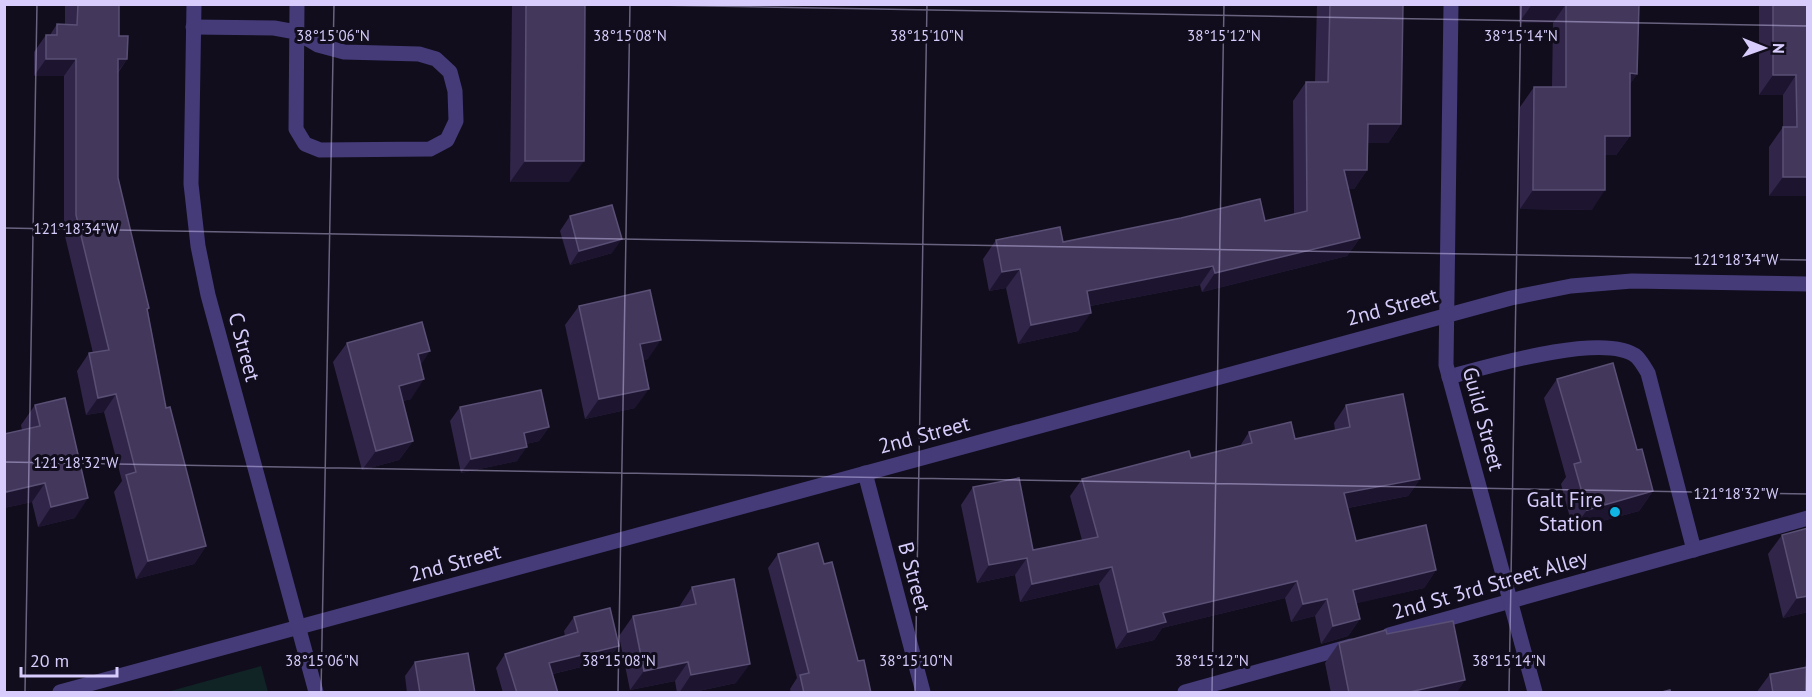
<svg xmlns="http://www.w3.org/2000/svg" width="1812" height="697" viewBox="0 0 1812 697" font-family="'PT Sans',sans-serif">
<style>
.green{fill:#102426}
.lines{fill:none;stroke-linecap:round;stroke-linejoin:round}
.service{stroke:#453b78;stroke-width:15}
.minor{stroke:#453b78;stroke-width:15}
.tertiary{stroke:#453b78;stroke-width:15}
.wall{fill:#312649}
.shaded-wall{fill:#1d152f}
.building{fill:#43385c;stroke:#5a4f75;stroke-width:1.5}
.ticks{fill:none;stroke:#d7ccfb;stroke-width:1.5;stroke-opacity:0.45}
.poi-dot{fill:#10b5e3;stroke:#110d1c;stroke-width:2}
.labels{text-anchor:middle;stroke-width:6;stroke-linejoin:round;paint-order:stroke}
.street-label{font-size:21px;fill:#d7ccfb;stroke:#110d1c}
.poi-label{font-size:21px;fill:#d7ccfb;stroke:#110d1c;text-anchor:end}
.ticks-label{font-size:15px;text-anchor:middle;fill:#d7ccfb;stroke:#110d1c;stroke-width:6;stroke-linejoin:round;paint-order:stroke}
</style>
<rect width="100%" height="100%" fill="#110d1c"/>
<path class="green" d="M261,666L268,692H167Z"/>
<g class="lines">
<g class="service">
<path d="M193,27L274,28L296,32L318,45L344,52L419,54L436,59L450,72L455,91L456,121L447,140L430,149L320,150L305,144L296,129L297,4"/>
<path d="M1449,377C1486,367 1606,331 1637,357C1641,361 1645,368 1648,373L1694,550"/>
<path d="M1389,635L1808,518"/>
<path d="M1185,692L1351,646"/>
</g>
<g class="minor">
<path d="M1451,4L1446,365L1535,692"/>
<path d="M865,473L923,692"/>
<path d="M60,692L1511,298L1571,286L1632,281L1808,284"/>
</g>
<path class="tertiary" d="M194,4L191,184L198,246L208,295L316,692"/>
</g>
<g class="wall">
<path d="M65,4H119V36L127,59L118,73V178L148,311L166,408L206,546L194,564L136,579L114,492L122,481L104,412L86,415L77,371L89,353H93L64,232V76H34V52L46,35H50L57,24H65Z"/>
<path d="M512,4H585L569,182H510Z"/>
<path d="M1317,4H1403L1401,124L1388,143H1368L1367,170L1354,189H1348L1360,238L1347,256L1202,292L1200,285L1090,306L1078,331L1018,344L1006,288L989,291L983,259L996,240L1063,242L1265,221L1294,214L1293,101L1306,82H1315Z"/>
<path d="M1519,4H1639L1637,74L1630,84V136L1616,155H1605L1592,210L1520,209V107L1534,87H1552L1553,23H1519Z"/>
<path d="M1759,4H1808V196H1769V147L1783,127V95H1759Z"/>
<path d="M570,216L612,253L570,265L560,231Z"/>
<path d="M579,306L648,359L643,360L635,408L585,419L565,325Z"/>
<path d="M347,343L421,365L411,399L403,401L413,441L399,460L362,470L333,362Z"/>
<path d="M1557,379L1653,491L1639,511L1573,529L1561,484L1566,477L1544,398Z"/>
<path d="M35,405L75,518L38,527L32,502L4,508V434L22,430L21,425Z"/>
<path d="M1346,405L1420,479L1408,496L1348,508L1356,541L1436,570L1424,588L1356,603L1360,619L1348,636L1321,644L1315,616L1291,622L1285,598L1162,628L1154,640L1116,649L1099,584L1020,602L1015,575L977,583L961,505L973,487L1033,550L1082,540L1070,496L1082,479L1191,458L1240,446L1249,432L1295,439L1335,430L1334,423Z"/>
<path d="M460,407L549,427L539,441L526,444L517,461L461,473L450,421Z"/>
<path d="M1808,528V612L1783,618L1768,554L1782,535Z"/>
<path d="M778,554L824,564L858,661L871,693H791L790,689L797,678L768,568Z"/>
<path d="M692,587L736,683L689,693H677L675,681L630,690L619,636L633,616L679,607Z"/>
<path d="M574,617L609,660L553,674L558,693H503L496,668L505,654L565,636L564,631Z"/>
<path d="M1387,634L1465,680L1456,693H1331L1325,663L1339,643Z"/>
<path d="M415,662L475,693H407L405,676Z"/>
<path d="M1770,674L1808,693H1756Z"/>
</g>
<g class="shaded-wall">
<path d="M1532,4H1566L1553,23H1519Z"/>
<path d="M46,59H76L64,76H34Z"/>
<path d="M118,59H127L115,76Z"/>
<path d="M1630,73L1637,74L1624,93Z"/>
<path d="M1773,75H1796L1783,95H1759Z"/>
<path d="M1368,124H1401L1388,143H1355Z"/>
<path d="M1605,136H1630L1616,155H1592Z"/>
<path d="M525,161H584L569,182H510Z"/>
<path d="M1344,170H1367L1354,189H1331Z"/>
<path d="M1783,177H1808V196H1769Z"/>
<path d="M1533,190H1605L1592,210L1520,209Z"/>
<path d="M1360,238L1347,256L1202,292L1215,273Z"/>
<path d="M622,239L612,253L570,265L579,251Z"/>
<path d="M1213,266L1200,285L1074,309L1087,291Z"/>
<path d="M1020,269L1006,288L989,291L1002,272Z"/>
<path d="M1091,313L1078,331L1018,344L1031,325Z"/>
<path d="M661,340L648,359L626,364L640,344Z"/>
<path d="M430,351L417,371L418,354Z"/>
<path d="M424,379L411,399L385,406L399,386Z"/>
<path d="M649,389L635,408L585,419L599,399Z"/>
<path d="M116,394L104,412L86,415L98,398Z"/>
<path d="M549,427L539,441L514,447L524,433Z"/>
<path d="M413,441L399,460L362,470L376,451Z"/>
<path d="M527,447L517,461L461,473L471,459Z"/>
<path d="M1420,479L1408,496L1332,511L1344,493Z"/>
<path d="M45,483L32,502L4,508V493L6,492Z"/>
<path d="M1653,491L1639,511L1573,529L1587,510Z"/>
<path d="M88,498L75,518L38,527L51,507Z"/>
<path d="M206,546L194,564L136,579L148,561Z"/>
<path d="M1027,558L1015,575L977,583L989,565Z"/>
<path d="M1112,567L1099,584L1020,602L1032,584Z"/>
<path d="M1436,570L1424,588L1341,607L1353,590Z"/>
<path d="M1297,581L1285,598L1162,628L1154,640L1116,649L1128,632L1163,613Z"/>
<path d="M1808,596V612L1783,618L1797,598Z"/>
<path d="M1327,599L1315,616L1291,622L1303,604Z"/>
<path d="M1360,619L1348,636L1321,644L1333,626Z"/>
<path d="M619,646L609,660L540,677L549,663Z"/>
<path d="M688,662L675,681L630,690L644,671Z"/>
<path d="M750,664L736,683L689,693H679L691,675Z"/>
<path d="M1465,680L1456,693H1405Z"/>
</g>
<g class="building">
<path d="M78,4H119V36H128L127,59H118V178L149,308L147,309L166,408L170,407L206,546L148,561L126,475L136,472L116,394L98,398L89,353L109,350L76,215V59H46V35H57V24L77,25Z"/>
<path d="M526,4H585L584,161H525Z"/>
<path d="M1330,4H1403L1401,124H1368L1367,170H1344L1360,238L1215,273L1213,266L1087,291L1091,313L1031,325L1020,269L1002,272L996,240L1060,227L1063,242L1181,218L1260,199L1265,221L1307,211L1306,82H1328Z"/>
<path d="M1566,4H1639L1637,74L1630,73V136H1605V190H1533L1534,87H1566Z"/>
<path d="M1773,4H1808V177H1783V127H1797L1796,75H1773Z"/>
<path d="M612,205L622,239L579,251L570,216Z"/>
<path d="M650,290L661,340L640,344L649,389L599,399L579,306Z"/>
<path d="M422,322L430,351L418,354L424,379L399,386L413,441L376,451L347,343Z"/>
<path d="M1613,363L1637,450L1642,449L1653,491L1587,510L1574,464L1581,462L1557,379Z"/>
<path d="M541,390L549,427L524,433L527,447L471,459L460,407Z"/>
<path d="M1403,394L1420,479L1344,493L1356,541L1426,525L1436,570L1353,590L1360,619L1333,626L1327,599L1303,604L1297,581L1163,613L1166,622L1128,632L1112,567L1032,584L1027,558L989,565L973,487L1019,478L1033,550L1098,537L1082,479L1189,451L1191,458L1252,443L1249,432L1291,422L1295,439L1350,427L1346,405Z"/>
<path d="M65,398L88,498L51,507L45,483L6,492L4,487V434L40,426L35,405Z"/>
<path d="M1808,528V596L1797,598L1782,535Z"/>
<path d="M818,543L824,564L832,562L858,661L864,660L871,693H804L800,675L809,673L778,554Z"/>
<path d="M734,579L750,664L691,675L688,662L644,671L633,616L696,604L692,587Z"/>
<path d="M610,608L619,646L549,663L558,693H517L505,654L578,632L574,617Z"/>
<path d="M1453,621L1465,680L1405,693H1349L1339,643L1386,630L1387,634Z"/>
<path d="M468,653L475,693H420L415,662Z"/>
<path d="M1808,667V693H1773L1770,674Z"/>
<path d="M1670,690L1671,693H1658Z"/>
</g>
<path class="ticks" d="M599,4L1808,26M4,228L1808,260M4,462L1808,494M25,692L37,4M321,692L334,4M618,692L630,4M915,692L927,4M1212,692L1224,4M1509,692L1521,4M1806,692L1808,596"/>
<circle class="poi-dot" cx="1615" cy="512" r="6"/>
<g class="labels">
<g class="street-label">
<text transform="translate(1392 307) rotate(-15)" y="7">2nd Street</text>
<text transform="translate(244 347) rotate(75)" y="7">C Street</text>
<text transform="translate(1483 419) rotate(75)" y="7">Guild Street</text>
<text transform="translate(924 435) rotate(-15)" y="7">2nd Street</text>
<text transform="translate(455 563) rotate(-15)" y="7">2nd Street</text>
<text transform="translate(914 577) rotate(75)" y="7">B Street</text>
<text transform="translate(1490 585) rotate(-16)" y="7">2nd St 3rd Street Alley</text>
</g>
<g class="poi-label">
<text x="1603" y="507">Galt Fire<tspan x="1603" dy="24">Station</tspan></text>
</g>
</g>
<g class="ticks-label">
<text x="333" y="41">38°15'06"N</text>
<text x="630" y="41">38°15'08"N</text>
<text x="927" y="41">38°15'10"N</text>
<text x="1224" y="41">38°15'12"N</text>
<text x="1521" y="41">38°15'14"N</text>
<text x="76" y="234">121°18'34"W</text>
<text x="1736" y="265">121°18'34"W</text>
<text x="76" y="468">121°18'32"W</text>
<text x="1736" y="499">121°18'32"W</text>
<text x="322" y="666">38°15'06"N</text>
<text x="619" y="666">38°15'08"N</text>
<text x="916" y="666">38°15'10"N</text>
<text x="1212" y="666">38°15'12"N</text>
<text x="1509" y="666">38°15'14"N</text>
</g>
<rect width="1812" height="697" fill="none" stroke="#d7ccfb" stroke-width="12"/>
<g transform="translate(1764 48) rotate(91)" stroke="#110d1c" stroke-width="4.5" paint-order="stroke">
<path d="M0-4.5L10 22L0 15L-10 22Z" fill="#d7ccfb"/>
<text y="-9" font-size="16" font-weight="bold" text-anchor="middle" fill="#d7ccfb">N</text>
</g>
<path d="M21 667v9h96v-9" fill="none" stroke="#d7ccfb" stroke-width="3"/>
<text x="30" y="667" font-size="18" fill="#d7ccfb" stroke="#110d1c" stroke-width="4.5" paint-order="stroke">20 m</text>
</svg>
